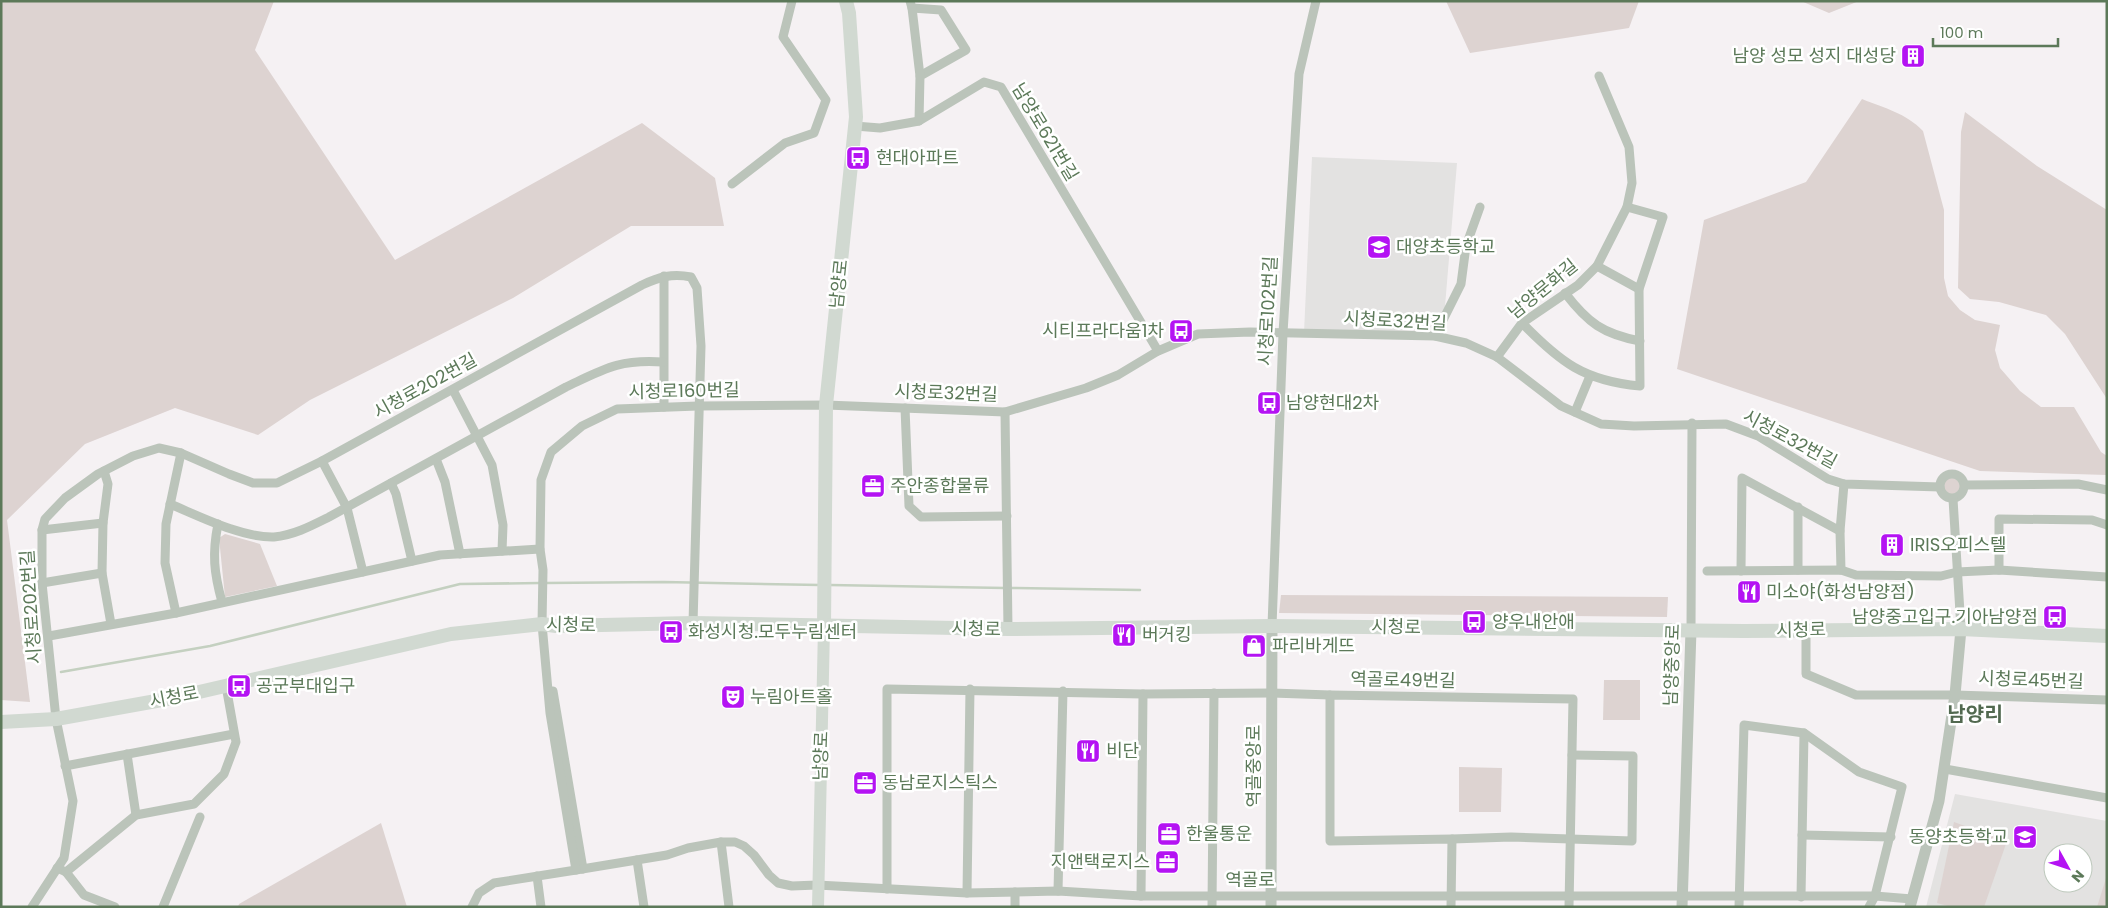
<svg xmlns="http://www.w3.org/2000/svg" width="2108" height="908" viewBox="0 0 2108 908" font-family="Poppins,'Noto Sans KR',sans-serif">
<style>
.built{fill:#e3e2e1;fill-rule:evenodd}
.green{fill:#ddd3d1}
.lines{fill:none;stroke-linecap:round;stroke-linejoin:round}
.stream{stroke:#c4d0c0;stroke-width:2.5}
.minor{stroke:#bbc4ba;stroke-width:9}
.tertiary{stroke:#bbc4ba;stroke-width:11}
.secondary{stroke:#d1d9d1;stroke-width:12}
.primary{stroke:#d1d9d1;stroke-width:14}
.labels{text-anchor:middle;stroke-width:5;stroke-linejoin:round;paint-order:stroke}
.poi-label{font-size:18px;fill:#5c7959;stroke:#fff;text-anchor:start}
.street-label{font-size:18px;fill:#5c7959;stroke:#fff}
.quarter-label{font-size:20px;font-weight:bold;fill:#526950;stroke:#fff}
</style>
<rect width="100%" height="100%" fill="#f5f1f3"/>
<g class="built">
<path d="M1312,157L1457,163L1443,330L1304,333Z"/>
<path d="M1955,794L2107,821V907H1926ZM2053,853H2083V883H2053Z"/>
</g>
<g class="green">
<path d="M1,1H274L255,50L395,260L642,123L715,178L724,226H631L513,298L310,400L258,435L175,408L85,444L7,520L30,702L1,700Z"/>
<path d="M1446,1H1639L1629,28L1470,53Z"/>
<path d="M1801,1H1859L1829,13Z"/>
<path d="M1862,99C1884,108 1906,113 1923,131L1944,210V278L1948,296L1960,310L1975,320L2000,325L1995,350L2000,368L2020,391L2041,407H2074L2101,452L2107,456V475L1980,471L1677,369L1704,220L1806,182Z"/>
<path d="M1965,112L2037,166L2107,210V399L2065,334L2046,315L1999,302L1970,299L1958,288L1961,132Z"/>
<circle cx="1952" cy="486" r="8"/>
<path d="M225,534L260,544L277,586L225,597L219,538Z"/>
<path d="M1281,595L1668,597L1667,617L1279,613Z"/>
<path d="M1604,680H1640V720H1603Z"/>
<path d="M1459,767L1502,768L1501,812H1459Z"/>
<path d="M1954,822L2007,841L1984,907H1952L1937,903Z"/>
<path d="M381,823L407,907H238L239,904Z"/>
<path d="M2107,875V907H2097Z"/>
</g>
<g class="lines">
<g class="stream">
<path d="M545,583L664,582L820,585"/>
<path d="M830,585L1005,588"/>
<path d="M1010,588L1140,590"/>
<path d="M61,672L210,646L460,584L540,583"/>
</g>
<g class="minor">
<path d="M910,1L912,8L941,10L966,50L920,76L919,121L984,82L1001,87L1158,351"/>
<path d="M912,8L920,76"/>
<path d="M855,126L880,128L919,121"/>
<path d="M732,184L785,143L814,133L826,100L783,37L792,1"/>
<path d="M1597,266L1639,289"/>
<path d="M1565,293C1588,323 1603,334 1640,341"/>
<path d="M1522,323C1560,362 1584,381 1640,386L1639,289L1663,217L1627,207"/>
<path d="M1435,336L1461,284L1466,246L1480,207"/>
<path d="M1497,357L1522,323L1578,285L1597,266L1627,207L1632,183L1629,147L1599,76"/>
<path d="M453,390L492,465L503,525L502,551"/>
<path d="M664,407V276"/>
<path d="M905,408L909,506L921,517L1007,516"/>
<path d="M1005,412L1008,629"/>
<path d="M1575,412L1590,376"/>
<path d="M436,459L445,482L460,554"/>
<path d="M322,461L347,508L363,572"/>
<path d="M104,471L108,484L103,523L102,573L111,624"/>
<circle cx="1952" cy="486" r="12"/>
<path d="M391,483L396,494L412,561"/>
<path d="M1965,485L2078,484L2107,490"/>
<path d="M1953,499L1961,629"/>
<path d="M170,504C199,516 242,538 274,537C294,535 311,526 329,517L566,387C604,369 619,359 663,362"/>
<path d="M1798,507V570"/>
<path d="M218,524C212,554 214,573 222,602"/>
<path d="M42,530L103,523"/>
<path d="M1841,570L1840,531L1844,484"/>
<path d="M1999,570V519L2092,520L2107,525"/>
<path d="M1707,571L1841,570L1856,575L1941,576L1957,572L1999,570L2107,577"/>
<path d="M1741,571L1742,478L1840,531"/>
<path d="M42,583L102,573"/>
<path d="M176,613L165,563L166,524L181,453"/>
<path d="M1272,626L1283,333L1299,74L1316,1"/>
<path d="M1691,630L1692,423"/>
<path d="M1806,630V674L1856,695H1955L2107,700"/>
<path d="M49,636L176,613L440,555L540,549"/>
<path d="M553,691L583,869"/>
<path d="M127,754L136,815"/>
<path d="M65,766L234,734"/>
<path d="M1945,769L2107,798"/>
<path d="M1802,835L1891,837"/>
<path d="M1452,839L1511,837L1632,841L1633,756L1572,755"/>
<path d="M721,842L729,907"/>
<path d="M637,860L644,907"/>
<path d="M57,868L66,872L136,815L194,804L224,774L236,742L226,686"/>
<path d="M576,870L667,855L688,848L721,842H735L744,846L754,855L769,875L778,883L792,886L817,885L967,893L1058,891L1141,896H1875L1912,899"/>
<path d="M66,872L84,895L115,907"/>
<path d="M537,876L541,907"/>
<path d="M887,889V689L1143,694L1272,693L1330,695"/>
<path d="M1058,891L1063,691"/>
<path d="M967,893L970,689"/>
<path d="M1141,896L1143,694"/>
<path d="M1801,897L1804,733"/>
<path d="M32,907L64,858L73,801L56,719L42,583V530L45,519L65,498L98,474L133,456L159,448L181,453L229,474L253,483H277L322,461L642,285C659,277 672,273 691,277L697,288L701,346L693,623"/>
<path d="M163,907L200,817"/>
<path d="M472,907L479,893L494,883L576,870L550,713L542,624L543,570L540,549L541,480L551,452L582,426L617,409L698,406L826,405L1005,412L1086,388L1118,375L1158,351L1198,334L1250,332L1435,336L1466,343L1497,357L1561,406L1601,424L1634,426L1726,424L1758,436L1828,479L1844,484L1940,487"/>
<path d="M1015,907V892"/>
<path d="M1212,907L1214,693"/>
<path d="M1451,907L1452,839L1330,841V695L1573,699L1569,907"/>
<path d="M1739,907L1744,725L1804,733L1859,772L1902,787L1875,896L1869,907"/>
</g>
<g class="tertiary">
<path d="M1271,907L1272,626"/>
<path d="M1682,907L1691,630"/>
<path d="M1910,907L1939,801L1955,695L1961,629"/>
</g>
<path class="secondary" d="M818,907L824,627"/>
<g class="primary">
<path d="M824,627L826,405L856,117L849,13L846,1"/>
<path d="M1,722L56,719L173,698L451,634L542,624L556,626L693,623L1008,629L1272,626L1744,631L1961,629L2107,636"/>
</g>
</g>
<defs>
<symbol id="building-square" viewBox="-11 -11 22 22"><rect x="-9" y="-9" width="18" height="18" rx="4" fill="#b413f3" stroke="#fff"/><path d="M-4-6H4V6H1V3H-1V6H-4ZM-2.5-4.3h1.7v1.8h-1.7ZM.8-4.3h1.7v1.8H.8ZM-2.5-1h1.7V.8h-1.7ZM.8-1h1.7V.8H.8Z" fill="#fff"/></symbol>
<symbol id="bus-square" viewBox="-11 -11 22 22"><rect x="-9" y="-9" width="18" height="18" rx="4" fill="#b413f3" stroke="#fff"/><path d="M-5-6H5V4H4V6H2V4H-2V6H-4V4H-5ZM-3.5-4V0h7V-4ZM-3.5 1.2v1.5H-2V1.2ZM2 1.2v1.5H3.5V1.2Z" fill="#fff"/></symbol>
<symbol id="school-square" viewBox="-11 -11 22 22"><rect x="-9" y="-9" width="18" height="18" rx="4" fill="#b413f3" stroke="#fff"/><path d="M0-5L7-2L0 1L-7-2ZM-4 1L0 2.5L4 1V4Q0 6-4 4Z" fill="#fff"/></symbol>
<symbol id="office-square" viewBox="-11 -11 22 22"><rect x="-9" y="-9" width="18" height="18" rx="4" fill="#b413f3" stroke="#fff"/><path d="M-6-3h4V-5.5h4V-3h4V5H-6ZM-1-4.5V-3h2v-1.5ZM-6 0V1H6V0Z" fill="#fff"/></symbol>
<symbol id="restaurant-square" viewBox="-11 -11 22 22"><rect x="-9" y="-9" width="18" height="18" rx="4" fill="#b413f3" stroke="#fff"/><path d="M-5-6h1v4h1v-4h1v4h1v-4h1v5L-1.5 .5V6h-2V.5L-5-1ZM5-6V6H3V1.5H1.5Q1.5-4 5-6Z" fill="#fff"/></symbol>
<symbol id="shop-square" viewBox="-11 -11 22 22"><rect x="-9" y="-9" width="18" height="18" rx="4" fill="#b413f3" stroke="#fff"/><path d="M-5-2.5h2.3a2.7 3.5 0 0 1 5.4 0H5L5.5 6h-11ZM-1.5-2.5h3a1.5 2.3 0 0 0-3 0Z" fill="#fff"/></symbol>
<symbol id="theatre-square" viewBox="-11 -11 22 22"><rect x="-9" y="-9" width="18" height="18" rx="4" fill="#b413f3" stroke="#fff"/><path d="M-5-5.5Q0-4 5-5.5V0Q5 5 0 6Q-5 5-5 0ZM-3.3-2.5H-1v1.5H-3.3ZM1-2.5H3.3v1.5H1ZM-2.8 1Q0 5.5 2.8 1Z" fill="#fff"/></symbol>
</defs>
<g fill-rule="evenodd">
<use href="#building-square" x="1899" y="42" width="28" height="28"/>
<use href="#bus-square" x="844" y="144" width="28" height="28"/>
<use href="#school-square" x="1365" y="233" width="28" height="28"/>
<use href="#bus-square" x="1167" y="317" width="28" height="28"/>
<use href="#bus-square" x="1255" y="389" width="28" height="28"/>
<use href="#office-square" x="859" y="472" width="28" height="28"/>
<use href="#building-square" x="1878" y="531" width="28" height="28"/>
<use href="#restaurant-square" x="1735" y="578" width="28" height="28"/>
<use href="#bus-square" x="2041" y="603" width="28" height="28"/>
<use href="#bus-square" x="1460" y="608" width="28" height="28"/>
<use href="#bus-square" x="657" y="618" width="28" height="28"/>
<use href="#restaurant-square" x="1110" y="621" width="28" height="28"/>
<use href="#shop-square" x="1240" y="632" width="28" height="28"/>
<use href="#bus-square" x="225" y="672" width="28" height="28"/>
<use href="#theatre-square" x="719" y="683" width="28" height="28"/>
<use href="#restaurant-square" x="1074" y="737" width="28" height="28"/>
<use href="#office-square" x="851" y="769" width="28" height="28"/>
<use href="#office-square" x="1155" y="820" width="28" height="28"/>
<use href="#school-square" x="2011" y="823" width="28" height="28"/>
<use href="#office-square" x="1153" y="848" width="28" height="28"/>
</g>
<g class="labels">
<g class="poi-label">
<text x="1896" y="62" text-anchor="end">남양 성모 성지 대성당</text>
<text x="876" y="164">현대아파트</text>
<text x="1396" y="253">대양초등학교</text>
<text x="1164" y="337" text-anchor="end">시티프라다움1차</text>
<text x="1286" y="409">남양현대2차</text>
<text x="890" y="492">주안종합물류</text>
<text x="1910" y="551">IRIS오피스텔</text>
<text x="1766" y="598">미소야(화성남양점)</text>
<text x="2038" y="623" text-anchor="end">남양중고입구.기아남양점</text>
<text x="1492" y="628">양우내안애</text>
<text x="688" y="638">화성시청.모두누림센터</text>
<text x="1142" y="641">버거킹</text>
<text x="1272" y="652">파리바게뜨</text>
<text x="256" y="692">공군부대입구</text>
<text x="750" y="703">누림아트홀</text>
<text x="1106" y="757">비단</text>
<text x="882" y="789">동남로지스틱스</text>
<text x="1186" y="840">한울통운</text>
<text x="2008" y="843" text-anchor="end">동양초등학교</text>
<text x="1150" y="868" text-anchor="end">지앤택로지스</text>
</g>
<g class="street-label">
<text transform="translate(1045 132) rotate(59)" y="6">남양로621번길</text>
<text transform="translate(839 284) rotate(-84)" y="6">남양로</text>
<text transform="translate(1543 289) rotate(-39)" y="6">남양문화길</text>
<text transform="translate(1268 311) rotate(-87)" y="6">시청로102번길</text>
<text transform="translate(1395 321) rotate(3)" y="6">시청로32번길</text>
<text transform="translate(425 386) rotate(-29)" y="6">시청로202번길</text>
<text transform="translate(684 391) rotate(-1)" y="6">시청로160번길</text>
<text transform="translate(946 393) rotate(2)" y="6">시청로32번길</text>
<text transform="translate(1790 439) rotate(28)" y="6">시청로32번길</text>
<text transform="translate(31 607) rotate(-94)" y="6">시청로202번길</text>
<text transform="translate(571 625) rotate(1)" y="6">시청로</text>
<text transform="translate(1396 627) rotate(1)" y="6">시청로</text>
<text transform="translate(976 629) rotate(1)" y="6">시청로</text>
<text transform="translate(1801 630) rotate(-1)" y="6">시청로</text>
<text transform="translate(1672 665) rotate(-88)" y="6">남양중앙로</text>
<text transform="translate(1403 680) rotate(1)" y="6">역골로49번길</text>
<text transform="translate(2031 680) rotate(2)" y="6">시청로45번길</text>
<text transform="translate(174 697) rotate(-11)" y="6">시청로</text>
<text transform="translate(821 756) rotate(-88)" y="6">남양로</text>
<text transform="translate(1254 766) rotate(-90)" y="6">역골중앙로</text>
<text x="1250" y="886">역골로</text>
</g>
<g class="quarter-label">
<text x="1975" y="721">남양리</text>
</g>
</g>
<rect width="2108" height="908" fill="none" stroke="#5c7959" stroke-width="5"/>
<g transform="translate(2068 868) rotate(130)"><circle r="24" fill="#ffffff" stroke="#bec9bd"/>
<path d="M0-4L9 19L0 12L-9 19Z" fill="#b413f3"/>
<text y="-8" font-size="14" font-weight="bold" text-anchor="middle" fill="#5c7959">N</text>
</g>
<path d="M1933 38v8h125v-8" fill="none" stroke="#5c7959" stroke-width="2.5"/>
<text x="1940" y="38" font-size="15" fill="#5c7959" stroke="#ffffff" stroke-width="4" paint-order="stroke">100 m</text>
</svg>
